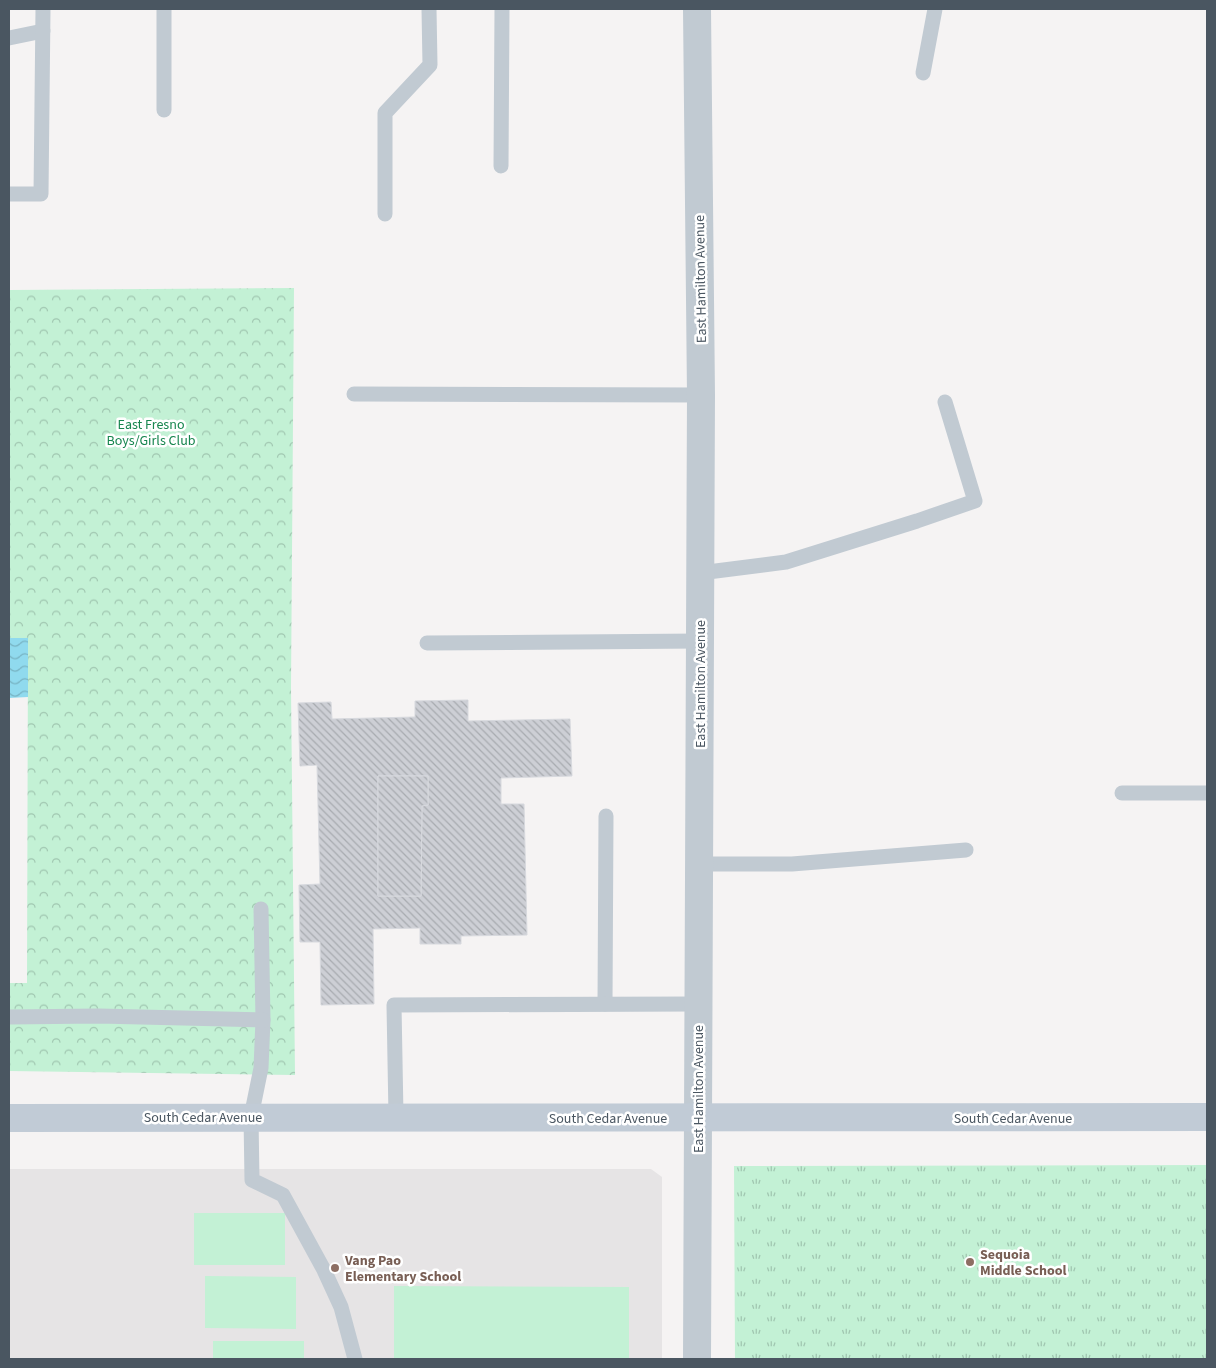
<svg xmlns="http://www.w3.org/2000/svg" width="1216" height="1368" viewBox="0 0 1216 1368" font-family="'Source Sans 3',sans-serif">
<style>
.education{fill:#e6e4e5}
.grass{fill:url(#grass-tufts)}
.park{fill:url(#park-crowns)}
.garden{fill:#c3f1d5}
.water{fill:url(#water-waves)}
.building{fill:url(#building-back-hatch);stroke:#d7d9de;fill-rule:evenodd}
.lines{fill:none;stroke-linecap:round;stroke-linejoin:round}
.lane{stroke:#c1cad2;stroke-width:15}
.street{stroke:#c1cad2;stroke-width:28}
.secondary{stroke:#c1cbd6;stroke-width:28}
.education-dot{fill:#8d6e63;stroke:#fff;stroke-width:2}
.labels{text-anchor:middle;stroke-width:5;stroke-linejoin:round;paint-order:stroke}
.street-label{font-size:14px;fill:#4a5661;stroke:#fff}
.park-label{font-size:14px;fill:#17864f;stroke:#fff}
.education-label{font-size:14px;font-weight:bold;fill:#785e54;stroke:#fff;text-anchor:start}
</style>
<defs>
<pattern id="grass-tufts" width="24" height="20" patternUnits="userSpaceOnUse" patternTransform="scale(1.25)"><rect width="24" height="20" fill="#c3f1d5"/><path d="M3 7l-1-3M5 7V3M7 7l1-3M15 17l-1-3M17 17v-4M19 17l1-3" fill="none" stroke="#a0c6b0"/></pattern>
<pattern id="park-crowns" width="20" height="18" patternUnits="userSpaceOnUse" patternTransform="scale(1.25)"><rect width="20" height="18" fill="#c3f1d5"/><path d="M2 6a3 3 0 1 1 6 0M12 15a3 3 0 1 1 6 0" fill="none" stroke="#a0c6b0"/></pattern>
<pattern id="water-waves" width="16" height="10" patternUnits="userSpaceOnUse" patternTransform="scale(1.25)"><rect width="16" height="10" fill="#90daee"/><path d="M0 5q4-4 8 0t8 0" fill="none" stroke="#78b4c4"/></pattern>
<pattern id="building-back-hatch" width="6" height="6" patternUnits="userSpaceOnUse" patternTransform="scale(1.25)"><rect width="6" height="6" fill="#cdcfd5"/><path d="M-1 5l2 2M0 0l6 6M5-1l2 2" fill="none" stroke="#a8abb0"/></pattern>
</defs>
<rect width="100%" height="100%" fill="#f5f3f3"/>
<path class="education" d="M9,1169H651L662,1177V1359H9Z"/>
<path class="grass" d="M1207,1165V1359H735L734,1166Z"/>
<path class="park" d="M294,288L291,688L295,1075L9,1071V983H27L28,638H9V290Z"/>
<g class="garden">
<rect x="194" y="1213" width="91" height="52"/>
<path d="M205,1276L296,1277V1329L205,1328Z"/>
<path d="M394,1286L629,1287V1359H394Z"/>
<rect x="213" y="1341" width="91" height="18"/>
</g>
<path class="water" d="M9,638H28V697L9,698Z"/>
<g class="building">
<path d="M468,700V721L570,719L572,776L501,778V804H524L527,935L461,936V944H420V928L373,929L374,1004L321,1005L320,942H300L299,885L320,884L317,765L300,766L298,703L331,702L332,719L415,717V701ZM378,776H428V805L422,806L421,896H378Z"/>
<path d="M378,776H428V805L422,806L421,896H378Z"/>
</g>
<g class="lines">
<g class="lane">
<path d="M164,9V110"/>
<path d="M9,38L43,31"/>
<path d="M923,73L935,9"/>
<path d="M501,166L502,9"/>
<path d="M9,194H41L43,9"/>
<path d="M385,214V113L430,65L429,9"/>
<path d="M354,394L701,395"/>
<path d="M700,573L786,562L917,521L975,501L945,402"/>
<path d="M427,643L700,641"/>
<path d="M1122,793H1207"/>
<path d="M699,864H792L966,850"/>
<path d="M261,909L263,1020L261,1068L251,1117L252,1180L283,1195L324,1270L341,1307L355,1359"/>
<path d="M605,1004L606,816"/>
<path d="M9,1017L99,1016L263,1020"/>
<path d="M396,1116L394,1005L698,1004"/>
</g>
<path class="street" d="M697,1359L701,395L697,9"/>
<path class="secondary" d="M9,1118C408,1117 808,1118 1207,1117"/>
</g>
<g class="education-dot">
<circle cx="970" cy="1262" r="5"/>
<circle cx="335" cy="1268" r="5"/>
</g>
<g class="labels">
<g class="street-label">
<text transform="translate(700 279) rotate(-91)" y="5">East Hamilton Avenue</text>
<text transform="translate(700 684) rotate(-90)" y="5">East Hamilton Avenue</text>
<text transform="translate(698 1089) rotate(-90)" y="5">East Hamilton Avenue</text>
<text x="203" y="1122">South Cedar Avenue</text>
<text x="608" y="1123">South Cedar Avenue</text>
<text x="1013" y="1123">South Cedar Avenue</text>
</g>
<g class="park-label">
<text x="151" y="429">East Fresno<tspan x="151" dy="16">Boys/Girls Club</tspan></text>
</g>
<g class="education-label">
<text x="980" y="1259">Sequoia<tspan x="980" dy="16">Middle School</tspan></text>
<text x="345" y="1265">Vang Pao<tspan x="345" dy="16">Elementary School</tspan></text>
</g>
</g>
<rect width="1216" height="1368" fill="none" stroke="#4a5661" stroke-width="20"/>
</svg>
